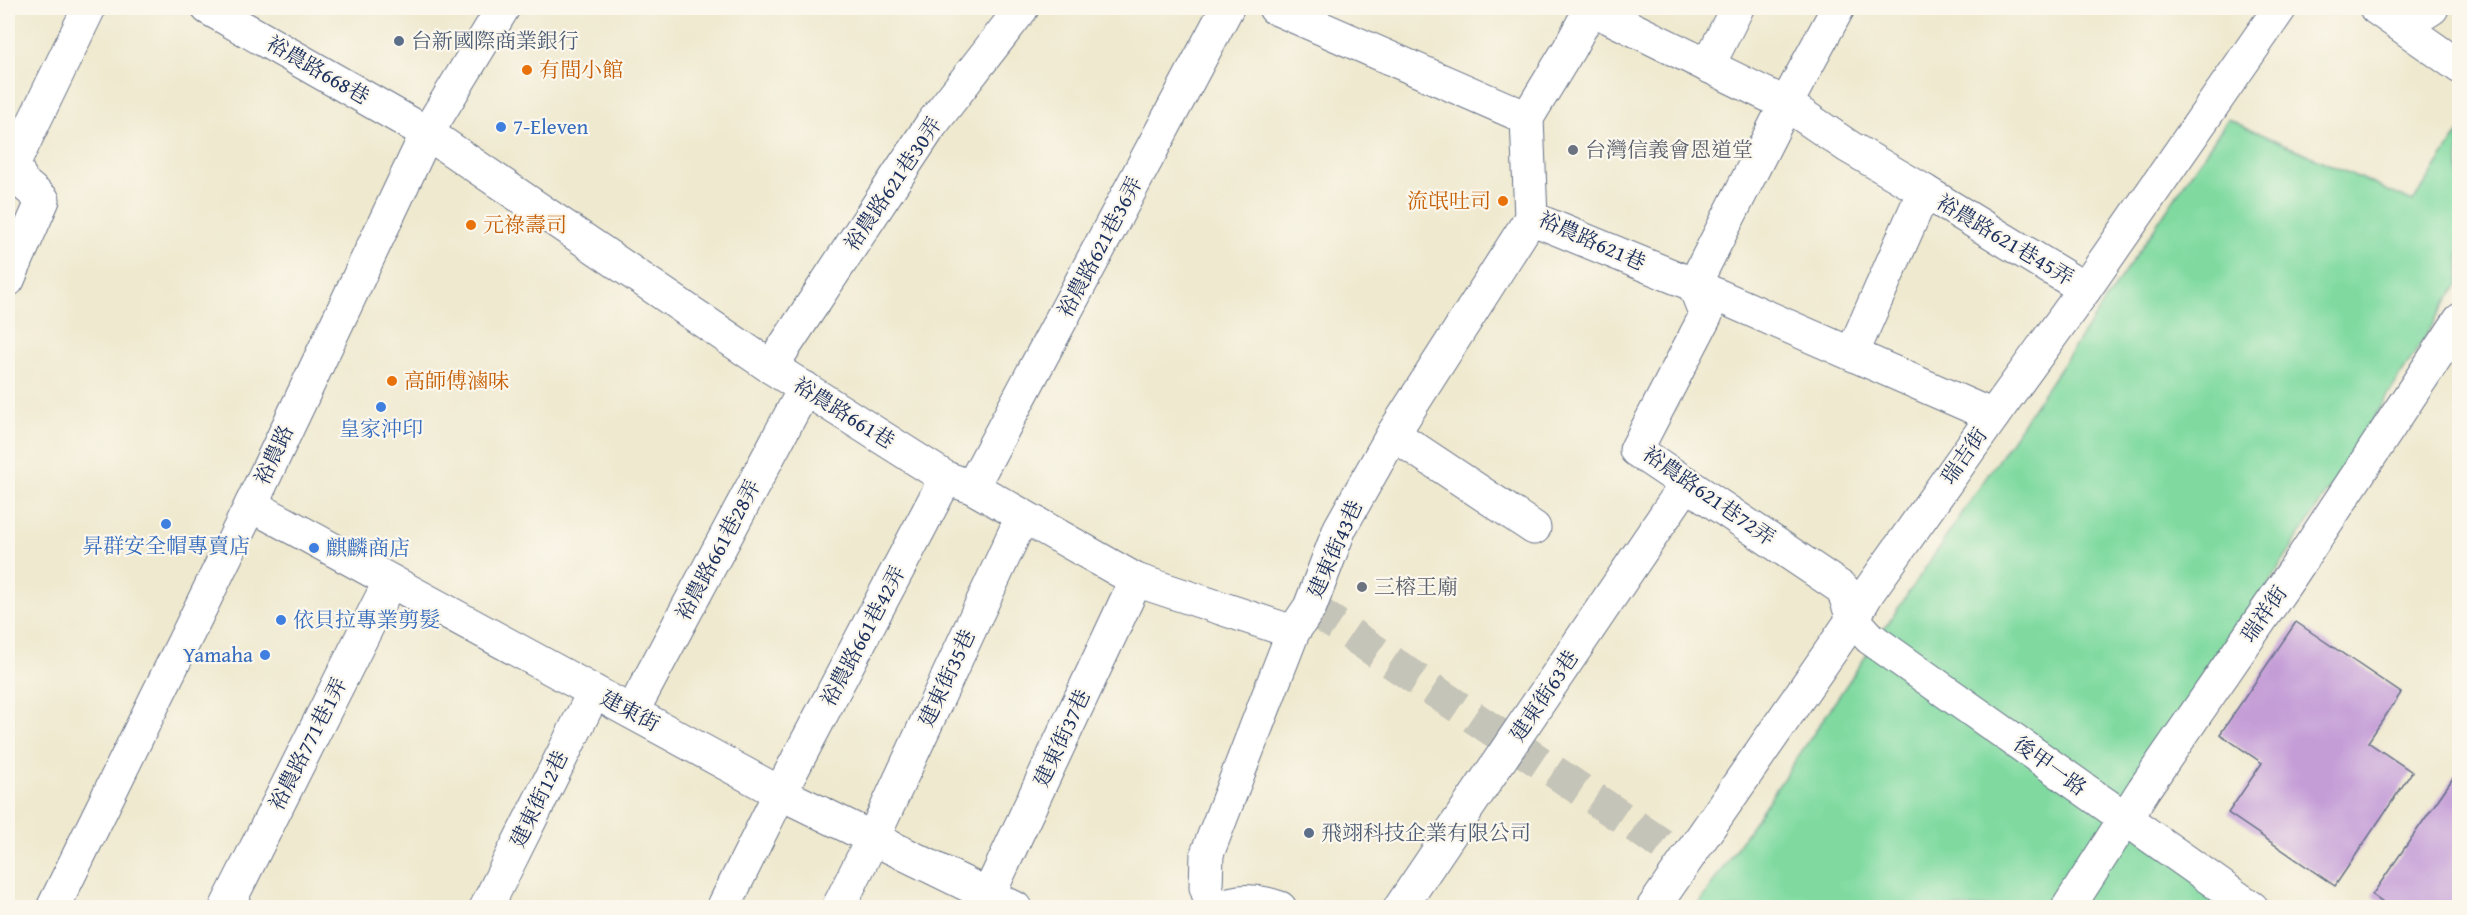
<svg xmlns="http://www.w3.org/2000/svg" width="2467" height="915" viewBox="0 0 2467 915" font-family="'Gentium Book Plus','Noto Serif TC',serif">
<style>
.green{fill:#80daa0;stroke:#4e847f;stroke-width:1.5}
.building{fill:#c49dd7}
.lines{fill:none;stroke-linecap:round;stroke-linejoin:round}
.minor-tunnel{stroke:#c5c4b8;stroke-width:33;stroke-dasharray:33 16;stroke-linecap:butt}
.minor-casing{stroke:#657086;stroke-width:35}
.minor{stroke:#fff;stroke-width:33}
.service-dot{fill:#5c6f8a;stroke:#fbf7ec;stroke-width:2}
.food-dot{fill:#e8710a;stroke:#fbf7ec;stroke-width:2}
.shop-dot{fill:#3f7fe0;stroke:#fbf7ec;stroke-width:2}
.worship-dot{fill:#6b7280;stroke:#fbf7ec;stroke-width:2}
.labels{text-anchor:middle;stroke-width:4.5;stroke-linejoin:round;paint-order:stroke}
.service-label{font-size:21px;fill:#4e5e75;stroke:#fbf7ec;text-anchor:start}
.street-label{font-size:21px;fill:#1b2f5e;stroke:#fbf7ec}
.food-label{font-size:21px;fill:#c56008;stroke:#fbf7ec;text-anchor:start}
.shop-label{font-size:21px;fill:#366cbe;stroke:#fbf7ec;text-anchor:start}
.worship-label{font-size:21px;fill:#5b616d;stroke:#fbf7ec;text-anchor:start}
</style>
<rect width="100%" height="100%" fill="#fbf7ec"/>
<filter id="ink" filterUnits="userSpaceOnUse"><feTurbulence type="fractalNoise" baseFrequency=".0167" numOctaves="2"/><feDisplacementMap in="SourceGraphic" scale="12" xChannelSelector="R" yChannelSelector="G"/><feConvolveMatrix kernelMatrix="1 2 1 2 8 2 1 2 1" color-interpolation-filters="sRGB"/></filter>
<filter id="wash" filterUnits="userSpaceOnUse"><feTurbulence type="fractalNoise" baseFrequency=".008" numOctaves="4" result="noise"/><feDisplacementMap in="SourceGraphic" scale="24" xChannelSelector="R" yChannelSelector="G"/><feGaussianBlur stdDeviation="1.35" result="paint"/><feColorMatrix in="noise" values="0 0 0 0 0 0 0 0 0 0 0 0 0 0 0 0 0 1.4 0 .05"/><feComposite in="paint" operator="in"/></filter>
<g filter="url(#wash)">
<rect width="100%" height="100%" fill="#efe9cf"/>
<path class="green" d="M2228,119L2413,202L2459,132V283L2118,823L2235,907L1696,908Z"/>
<g id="blocks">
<g class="building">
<path d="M2296,622L2401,693L2368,742L2412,772L2335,886L2228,813L2262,763L2220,734Z"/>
<path d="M2460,768V908H2390L2372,895Z"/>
</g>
</g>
</g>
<g filter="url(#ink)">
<use href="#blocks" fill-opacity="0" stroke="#657086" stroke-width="1.5"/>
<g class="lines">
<path class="minor-tunnel" d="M1310,607L1685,860"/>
<defs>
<g id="minor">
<path d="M208,8L427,133L771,367L946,478L972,487L1136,580L1293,632"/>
<path d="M1275,8L1527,118"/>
<path d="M1590,8L1786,104L1694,285L1706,315L1636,450L1843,589L1853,619L1870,638L2252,908"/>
<path d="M1838,8L1786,104L1849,147L1924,191"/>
<path d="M2376,8L2460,67"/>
<path d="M2404,26L2432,8"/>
<path d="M1708,66L1737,8"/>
<path d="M1527,118L1531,218L1694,285L1993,416"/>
<path d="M1527,118L1569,49L1591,8"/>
<path d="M8,280L43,200L22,182L14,163L89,8"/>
<path d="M1852,354L1924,191L2085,289"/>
<path d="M771,367L931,125L1022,8"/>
<path d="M1393,434L1534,528"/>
<path d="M972,487L1227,8"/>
<path d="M251,505L780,793L1015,908"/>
<path d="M632,712L805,388"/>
<path d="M988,896L1136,580"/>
<path d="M53,908L251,505L427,133L503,8"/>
<path d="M226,908L390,581"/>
<path d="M486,908L594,692"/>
<path d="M723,908L780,793L946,478"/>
<path d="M838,908L873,838L1022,517"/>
<path d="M1213,908L1206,887L1207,854L1293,632L1310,607L1340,528L1393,434L1531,218"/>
<path d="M1220,908C1238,898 1261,901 1280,908"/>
<path d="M1400,908L1687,483"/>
<path d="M1653,908L1853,619L1867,594L1993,416L2085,289L2280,8"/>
<path d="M2068,908L2144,789L2292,574L2460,320"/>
</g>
</defs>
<use href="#minor" class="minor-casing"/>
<use href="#minor" class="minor"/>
</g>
</g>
<g class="service-dot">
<circle cx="399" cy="41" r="6"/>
<circle cx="1309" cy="833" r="6"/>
</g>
<g class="food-dot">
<circle cx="527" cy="70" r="6"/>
<circle cx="1503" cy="201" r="6"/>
<circle cx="471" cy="225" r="6"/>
<circle cx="392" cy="381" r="6"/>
</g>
<g class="shop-dot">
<circle cx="501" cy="127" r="6"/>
<circle cx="381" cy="407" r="6"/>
<circle cx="166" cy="524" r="6"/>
<circle cx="314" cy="548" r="6"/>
<circle cx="281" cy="620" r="6"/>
<circle cx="265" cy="655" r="6"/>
</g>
<g class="worship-dot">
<circle cx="1573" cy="150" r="6"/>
<circle cx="1362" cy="587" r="6"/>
</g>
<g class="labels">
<g class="service-label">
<text x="411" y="48">台新國際商業銀行</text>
<text x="1321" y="840">飛翊科技企業有限公司</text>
</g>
<g class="street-label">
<text transform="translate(318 70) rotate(30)" y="7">裕農路668巷</text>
<text transform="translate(893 184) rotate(-56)" y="7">裕農路621巷30弄</text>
<text transform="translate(2005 240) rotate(31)" y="7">裕農路621巷45弄</text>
<text transform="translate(1592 241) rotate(24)" y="7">裕農路621巷</text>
<text transform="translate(1100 247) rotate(-62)" y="7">裕農路621巷36弄</text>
<text transform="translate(844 413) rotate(32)" y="7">裕農路661巷</text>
<text transform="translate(274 455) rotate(-65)" y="7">裕農路</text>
<text transform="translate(1964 456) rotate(-55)" y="7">瑞吉街</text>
<text transform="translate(1709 496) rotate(35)" y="7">裕農路621巷72弄</text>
<text transform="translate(1335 549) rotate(-66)" y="7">建東街43巷</text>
<text transform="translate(718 550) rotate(-62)" y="7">裕農路661巷28弄</text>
<text transform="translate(2264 614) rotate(-55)" y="7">瑞祥街</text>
<text transform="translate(863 636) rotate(-62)" y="7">裕農路661巷42弄</text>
<text transform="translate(947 678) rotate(-65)" y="7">建東街35巷</text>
<text transform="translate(1544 696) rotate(-56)" y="7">建東街63巷</text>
<text transform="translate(630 711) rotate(28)" y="7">建東街</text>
<text transform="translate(1062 738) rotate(-65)" y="7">建東街37巷</text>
<text transform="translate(308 744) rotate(-63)" y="7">裕農路771巷1弄</text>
<text transform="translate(2050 766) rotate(36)" y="7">後甲一路</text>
<text transform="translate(539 799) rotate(-64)" y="7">建東街12巷</text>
</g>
<g class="food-label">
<text x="539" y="77">有間小館</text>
<text x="1491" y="208" text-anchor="end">流氓吐司</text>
<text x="483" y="232">元祿壽司</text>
<text x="404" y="388">高師傅滷味</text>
</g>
<g class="shop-label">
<text x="513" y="134">7-Eleven</text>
<text x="381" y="436" text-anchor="middle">皇家沖印</text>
<text x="166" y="553" text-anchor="middle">昇群安全帽專賣店</text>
<text x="326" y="555">麒麟商店</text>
<text x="293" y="627">依貝拉專業剪髮</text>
<text x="253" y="662" text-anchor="end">Yamaha</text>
</g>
<g class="worship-label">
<text x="1585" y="157">台灣信義會恩道堂</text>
<text x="1374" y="594">三榕王廟</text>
</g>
</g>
<rect width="2467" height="915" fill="none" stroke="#fbf7ec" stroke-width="30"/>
</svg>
